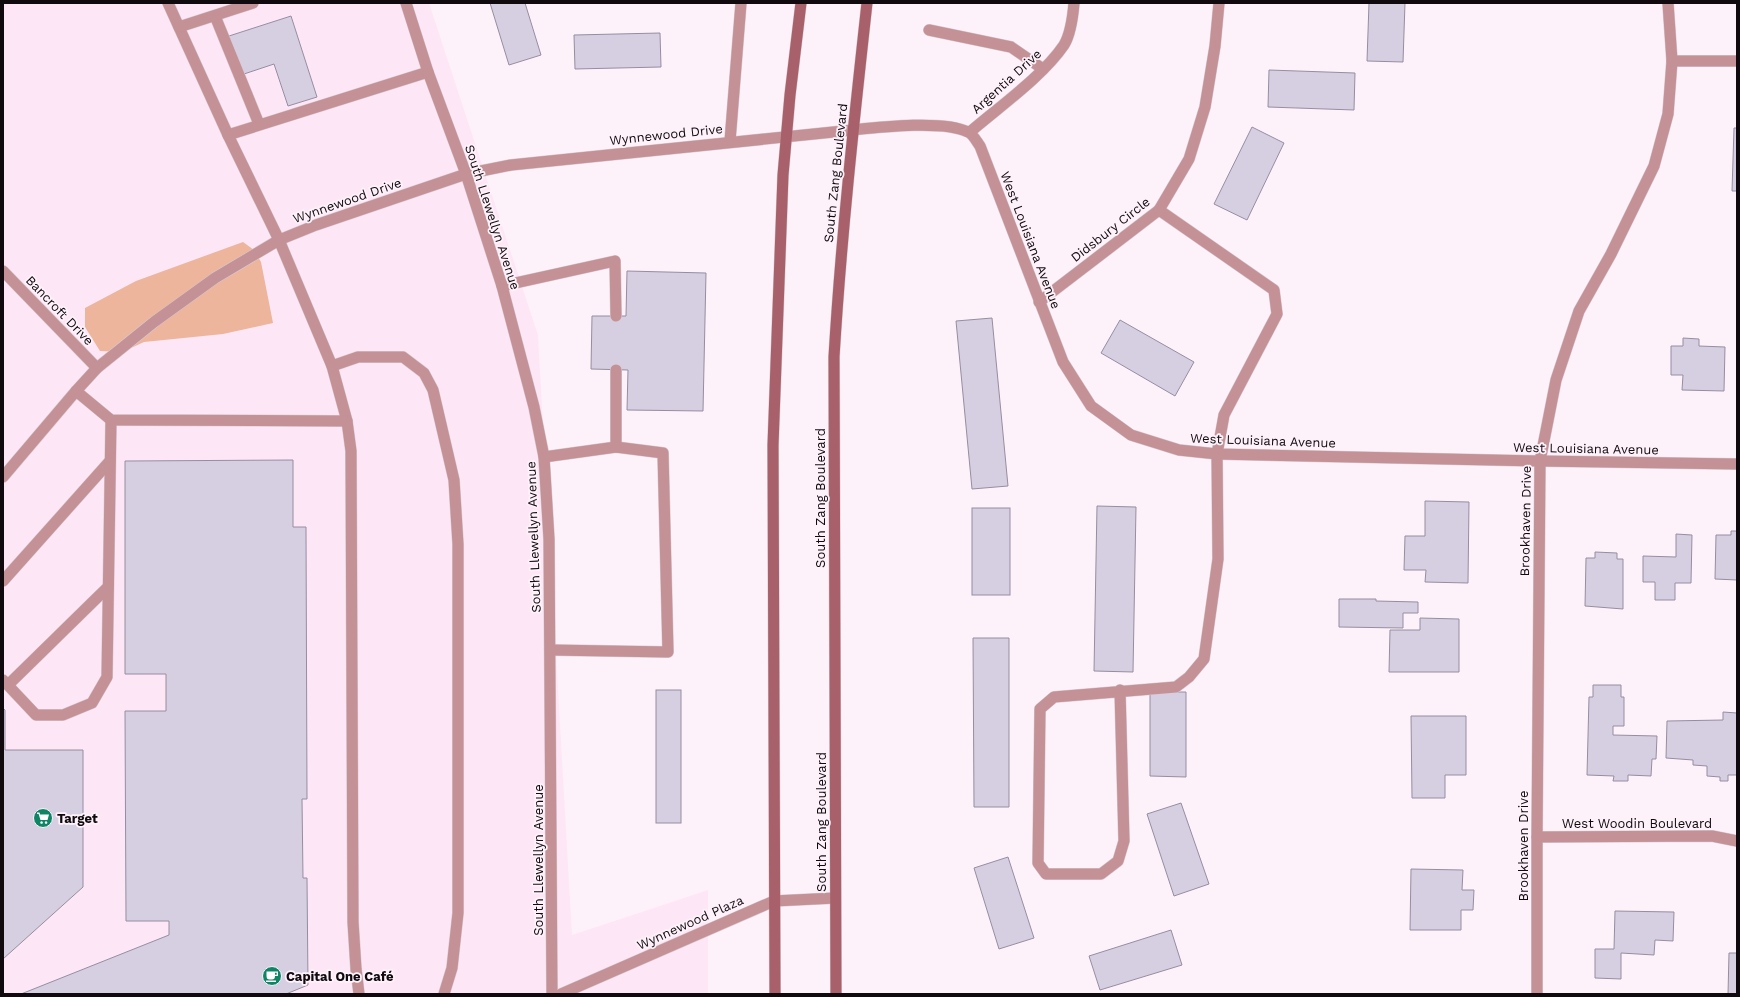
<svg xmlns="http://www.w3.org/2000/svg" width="1740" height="997" viewBox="0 0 1740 997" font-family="'Work Sans',sans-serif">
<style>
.built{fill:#fde7f6}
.green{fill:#ecb59c}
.building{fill:#d6cee1;stroke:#968ea0}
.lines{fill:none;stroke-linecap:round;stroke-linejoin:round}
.service-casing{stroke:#d8cdd4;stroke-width:12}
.minor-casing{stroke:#d8cdd4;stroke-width:12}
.secondary-casing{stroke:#d8cdd4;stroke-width:12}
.service{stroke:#c49197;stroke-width:11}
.minor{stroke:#c49197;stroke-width:11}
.secondary{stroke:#a8606a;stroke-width:11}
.labels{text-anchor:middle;stroke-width:3.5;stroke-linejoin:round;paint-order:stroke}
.street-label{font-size:13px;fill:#10090e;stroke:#fef2fa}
.poi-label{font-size:13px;font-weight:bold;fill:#10090e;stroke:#fef2fa;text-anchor:start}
</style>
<rect width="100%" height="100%" fill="#fef2fa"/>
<path class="built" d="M3,3H429L538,335L572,935L708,890V994H3Z"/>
<path class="green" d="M243,242L254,250L261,262L273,323L223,334L144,342L122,352L100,351L85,327V308L136,281Z"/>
<g class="building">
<path d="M490,3H525L541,55L509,65Z"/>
<path d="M1369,3H1405L1403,62L1367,61Z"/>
<path d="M291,16L317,97L288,106L274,64L241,75L229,36Z"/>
<path d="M660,33L661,67L575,69L574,35Z"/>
<path d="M1269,70L1355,73L1354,110L1268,107Z"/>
<path d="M1252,127L1284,143L1247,220L1214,204Z"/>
<path d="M1734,128H1737V191H1732Z"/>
<path d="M627,271L706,273L703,411L627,410L628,370L591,369L592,316H626Z"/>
<path d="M992,318L1008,486L972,489L956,321Z"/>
<path d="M1120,320L1194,362L1175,396L1101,353Z"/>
<path d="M1683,338L1699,339V346L1725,347L1724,391L1682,390L1683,375H1671V346H1683Z"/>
<path d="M293,460V527H306L307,799H302L303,878H307L308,985L286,994H21L169,935V921H126L125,711H166V674H125V461Z"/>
<path d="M1425,501L1469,502L1468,583L1425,582L1426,570H1404L1405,536H1425Z"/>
<path d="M1097,506L1136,507L1133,672L1094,671Z"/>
<rect x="972" y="508" width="38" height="87"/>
<path d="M1731,531H1737V580L1715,579L1716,535H1731Z"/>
<path d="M1676,534L1692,535L1691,583H1675V600H1655V582H1643V556L1676,557Z"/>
<path d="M1595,552L1617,553V559H1623V609L1585,606L1586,558H1595Z"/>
<path d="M1339,599H1376V601L1418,602V613H1403V628L1339,627Z"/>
<path d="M1420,618L1459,619V672H1389L1390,630H1420Z"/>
<path d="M973,638H1009V807H974Z"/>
<path d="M1593,685H1621V697H1624V726H1613V735L1657,736L1656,759H1652L1651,776L1628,775V781H1613L1614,776L1587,775L1589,697H1593Z"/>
<rect x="656" y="690" width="25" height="133"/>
<path d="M1150,692H1186V777L1150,776Z"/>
<path d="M3,708L5,710V750H83V887L3,959Z"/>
<path d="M1723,712L1737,713V775H1728V781H1720V777L1707,776V766L1693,765V760L1666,758L1667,721L1723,720Z"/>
<path d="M1411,716H1466V775H1445V798H1412Z"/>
<path d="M1181,803L1209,884L1174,896L1147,814Z"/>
<path d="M1008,857L1034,938L999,949L974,868Z"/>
<path d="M1411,869L1463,870L1462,890H1474L1473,910H1461V930H1410Z"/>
<path d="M1615,911L1674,912L1673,941L1655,940L1654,955L1621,953V979L1595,978V949H1614Z"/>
<path d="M1171,930L1182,965L1100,990L1089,956Z"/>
<path d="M1729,953H1737V994H1728Z"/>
</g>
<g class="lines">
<defs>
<g id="service">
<path d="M168,3L228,135L279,240L332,366L347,421L351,451L353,922L356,969L359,994"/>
<path d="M215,16L259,124"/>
<path d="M179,27L253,3"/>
<path d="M929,30L1011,47L1043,69"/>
<path d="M970,132C999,107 1043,76 1064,45C1070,35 1073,15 1074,3"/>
<path d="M228,135L428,72"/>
<path d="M730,141L741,3"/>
<path d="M502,286L615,261L616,316"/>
<path d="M1039,302L1159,210L1189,159L1205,107L1215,46L1219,3"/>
<path d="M332,366L358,357H403L424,373L433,390L454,480L458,544V913L452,968L444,994"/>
<path d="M616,370V447"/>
<path d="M76,391L111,420L347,421"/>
<path d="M544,457L616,447L663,453L668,652L551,650"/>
<path d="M3,581L110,461"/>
<path d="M3,680L36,715H63L92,703L107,677L111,420"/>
<path d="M8,685L108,587"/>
<path d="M1120,690L1124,841L1118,861L1101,874H1046L1038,863L1040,709L1054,697L1176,687L1189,677L1204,659L1218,559L1217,454L1224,415L1277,314L1274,290L1159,210"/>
</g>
<g id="minor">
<path d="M406,3L428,72L466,174L502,286L534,407L544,457L549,539L552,994"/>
<path d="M1672,61H1737"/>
<path d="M3,271L97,368"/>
<path d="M3,477L76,391L97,368L154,322L215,278L279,240L316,225L466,174L511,165L853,130C881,127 944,120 968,132C973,134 977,142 980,146L1063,362L1091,406L1131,435L1179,450L1217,454L1540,461L1737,464"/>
<path d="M1537,837L1712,836L1737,841"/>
<path d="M561,994L774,901L835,898"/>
<path d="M1537,994V837L1540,461L1556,380L1579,311L1611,254L1654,166L1668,114L1672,61L1668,3"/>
</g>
<g id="secondary">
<path d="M775,994L773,445L783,175L790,95L801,3"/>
<path d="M836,994L834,357C841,239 854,121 867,3"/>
</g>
</defs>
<use href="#service" class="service-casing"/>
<use href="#minor" class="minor-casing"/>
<use href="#secondary" class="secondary-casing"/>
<use href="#service" class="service"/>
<use href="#minor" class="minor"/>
<use href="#secondary" class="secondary"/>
</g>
<defs>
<symbol id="supermarket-disc" viewBox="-11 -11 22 22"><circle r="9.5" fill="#0e8565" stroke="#fef2fa"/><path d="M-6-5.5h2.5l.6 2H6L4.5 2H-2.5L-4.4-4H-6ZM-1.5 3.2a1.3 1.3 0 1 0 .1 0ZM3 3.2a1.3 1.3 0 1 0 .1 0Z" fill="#fff"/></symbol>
<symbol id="cafe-disc" viewBox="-11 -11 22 22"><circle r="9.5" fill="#0e8565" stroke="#fef2fa"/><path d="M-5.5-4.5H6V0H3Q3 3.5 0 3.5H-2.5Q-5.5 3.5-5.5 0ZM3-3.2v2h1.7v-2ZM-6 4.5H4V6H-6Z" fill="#fff"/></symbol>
</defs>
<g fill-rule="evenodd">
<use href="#supermarket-disc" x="32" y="807" width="22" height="22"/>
<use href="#cafe-disc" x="261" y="965" width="22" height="22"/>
</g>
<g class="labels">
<g class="street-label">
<text transform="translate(1006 81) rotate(-42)" y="5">Argentia Drive</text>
<text transform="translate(666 134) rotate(-6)" y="5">Wynnewood Drive</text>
<text transform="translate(835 173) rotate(-84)" y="5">South Zang Boulevard</text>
<text transform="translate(347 200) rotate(-19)" y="5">Wynnewood Drive</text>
<text transform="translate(493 217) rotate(72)" y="5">South Llewellyn Avenue</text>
<text transform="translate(1110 229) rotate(-38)" y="5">Didsbury Circle</text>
<text transform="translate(1031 240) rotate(69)" y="5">West Louisiana Avenue</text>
<text transform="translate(60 310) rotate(46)" y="5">Bancroft Drive</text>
<text transform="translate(1263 440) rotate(2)" y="5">West Louisiana Avenue</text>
<text transform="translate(1586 448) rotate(1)" y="5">West Louisiana Avenue</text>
<text transform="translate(820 498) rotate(-90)" y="5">South Zang Boulevard</text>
<text transform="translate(1525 521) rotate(-89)" y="5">Brookhaven Drive</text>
<text transform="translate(533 537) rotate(-92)" y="5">South Llewellyn Avenue</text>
<text transform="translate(821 822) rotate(-90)" y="5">South Zang Boulevard</text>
<text x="1637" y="828">West Woodin Boulevard</text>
<text transform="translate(1523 846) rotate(-90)" y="5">Brookhaven Drive</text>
<text transform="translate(538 860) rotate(-90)" y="5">South Llewellyn Avenue</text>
<text transform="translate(690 922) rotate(-24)" y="5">Wynnewood Plaza</text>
</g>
<g class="poi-label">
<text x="57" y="823">Target</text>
<text x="286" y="981">Capital One Café</text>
</g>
</g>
<rect width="1740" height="997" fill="none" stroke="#10090e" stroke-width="8"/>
</svg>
